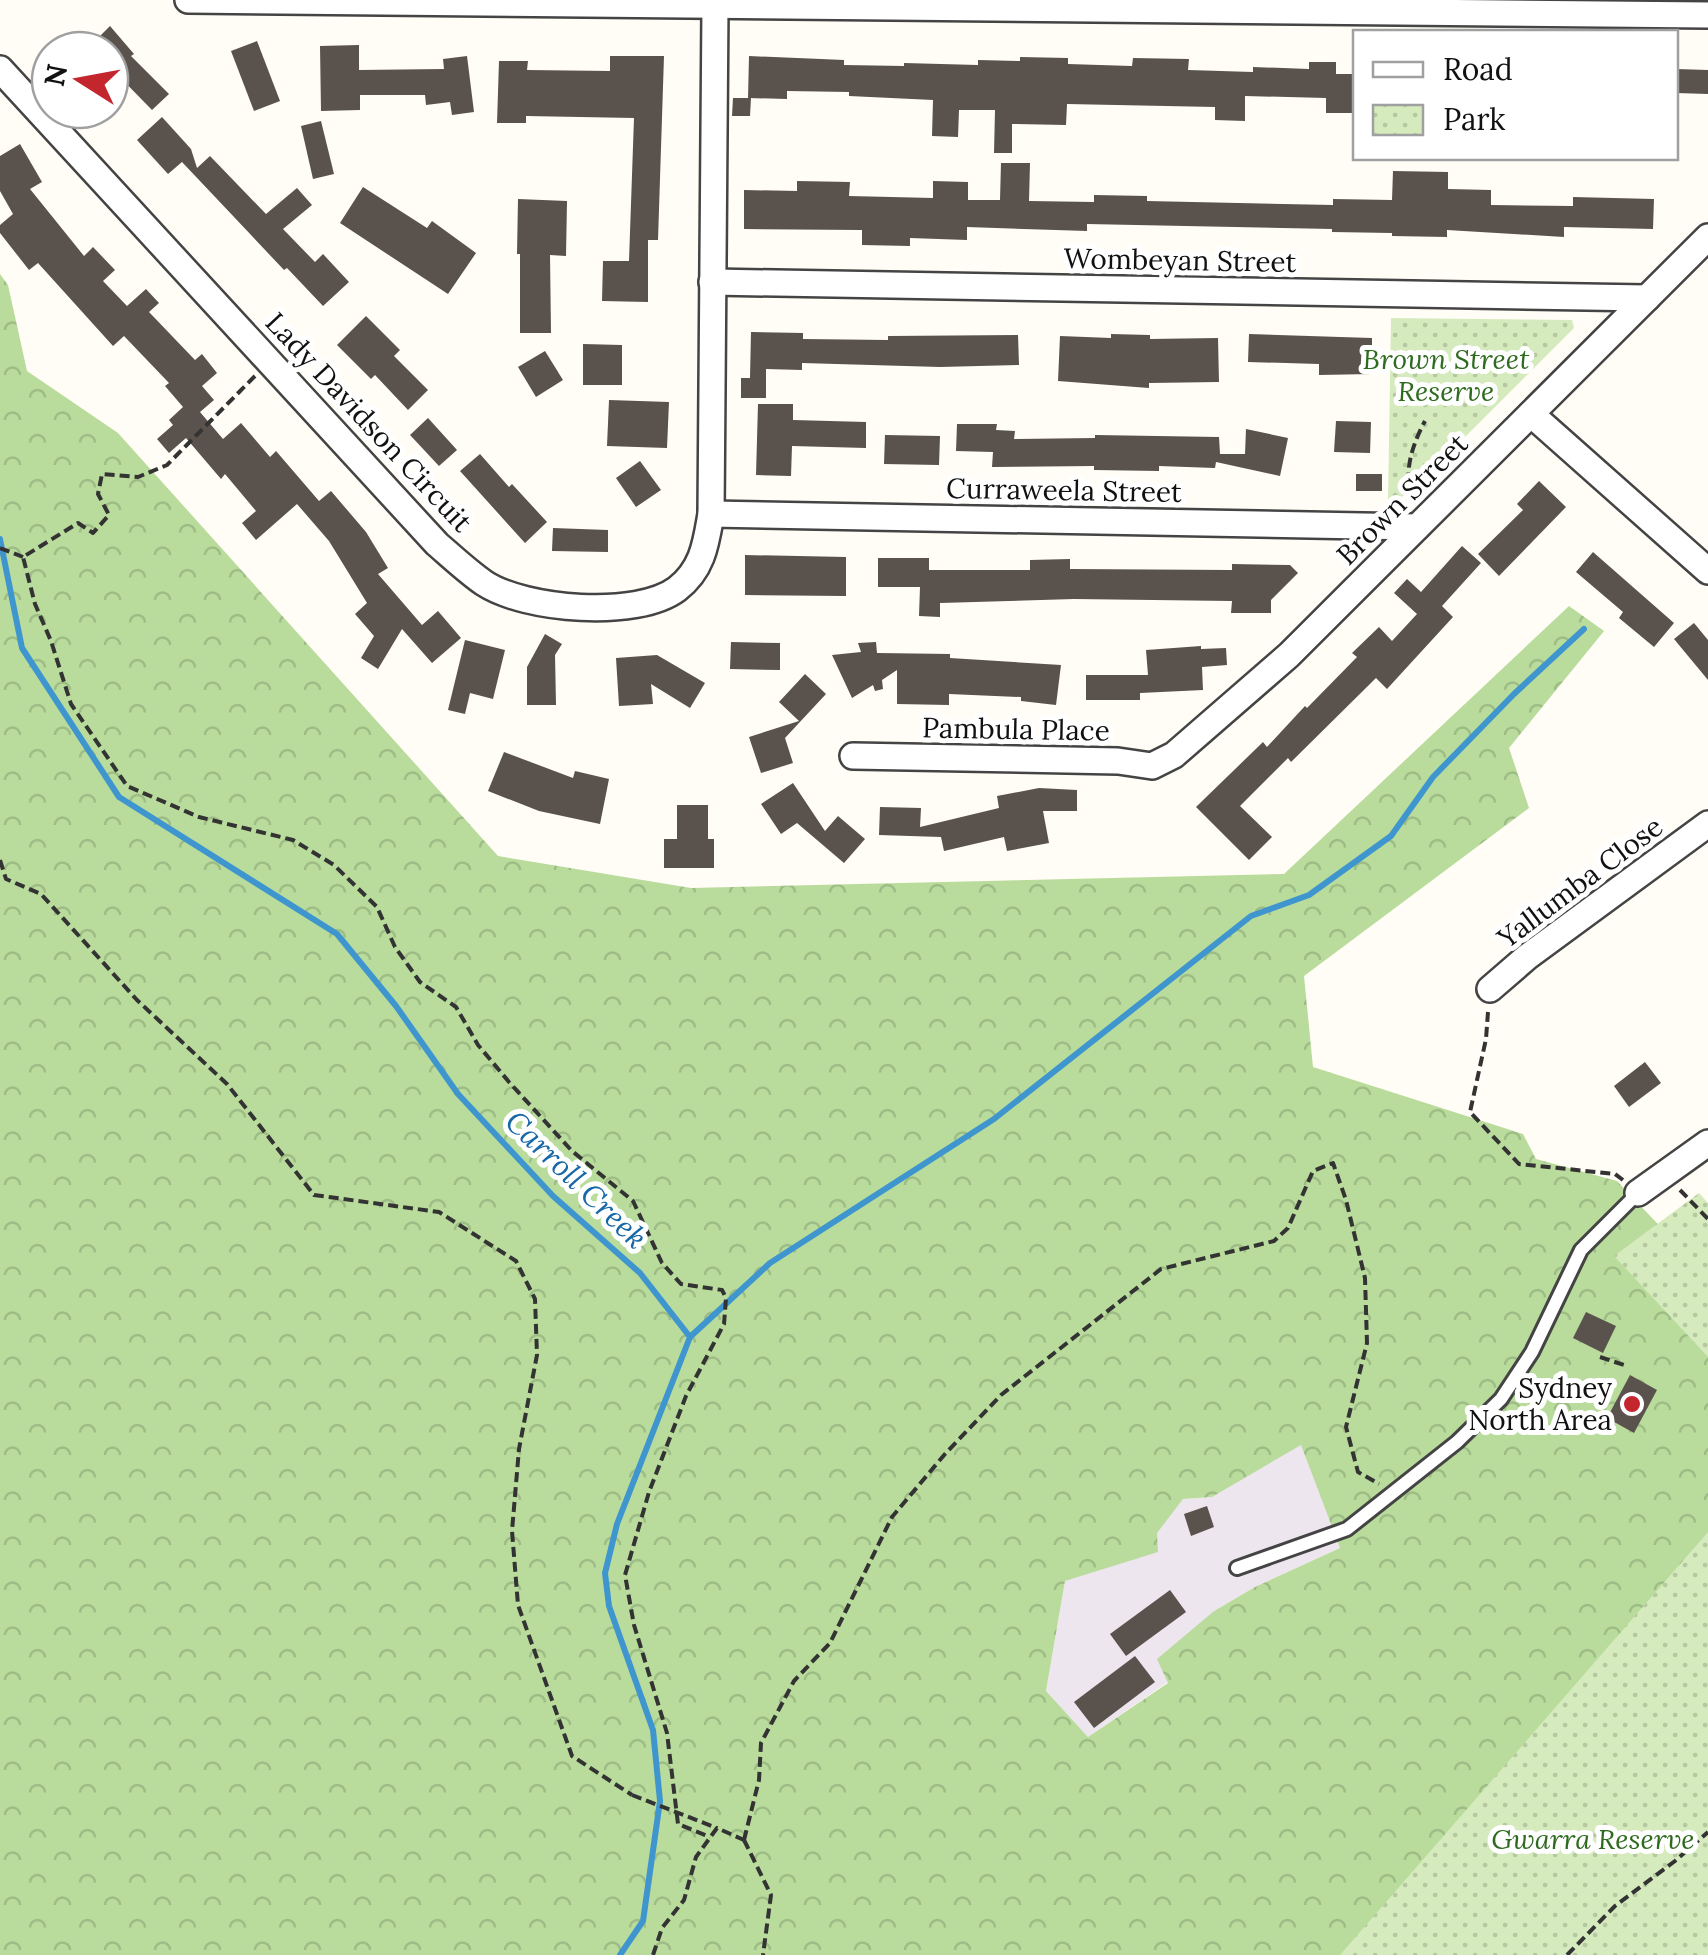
<svg xmlns="http://www.w3.org/2000/svg" width="1708" height="1955" viewBox="0 0 1708 1955" font-family="Lora,serif">
<style>
.industrial{fill:#eee6ef}
.forest{fill:url(#forest-crowns);fill-rule:evenodd}
.park{fill:url(#park-dots)}
.lines{fill:none;stroke-linecap:round;stroke-linejoin:round}
.stream{stroke:#3f96cf;stroke-width:6}
.building{fill:#5a524d}
.lane-casing{stroke:#444;stroke-width:18}
.street-casing{stroke:#444;stroke-width:30}
.path{stroke:#333;stroke-width:4;stroke-dasharray:10 5;stroke-linecap:butt}
.lane{stroke:#fff;stroke-width:12}
.street{stroke:#fff;stroke-width:25}
.path-bridge{stroke:#333;stroke-width:4;stroke-dasharray:10 5;stroke-linecap:butt}
.poi-dot{fill:#c4262e;stroke:#fff;stroke-width:4}
.labels{text-anchor:middle;stroke-width:10;stroke-linejoin:round;paint-order:stroke}
.street-label{font-size:28px;fill:#111;stroke:#fff}
.park-label{font-size:28px;font-style:italic;fill:#2f6b1f;stroke:#fff}
.poi-label{font-size:28px;fill:#111;stroke:#fff;text-anchor:end}
.water-label{font-size:30px;font-style:italic;fill:#1768a6;stroke:#fff}
</style>
<defs>
<pattern id="forest-crowns" width="20" height="18" patternUnits="userSpaceOnUse" patternTransform="scale(2.5)"><rect width="20" height="18" fill="#b9dc9c"/><path d="M2 6a3 3 0 1 1 6 0M12 15a3 3 0 1 1 6 0" fill="none" stroke="#9ebc85"/></pattern>
<pattern id="park-dots" width="8" height="8" patternUnits="userSpaceOnUse" patternTransform="scale(2.5)"><rect width="8" height="8" fill="#d5ebbd"/><path d="M2 2h.1M6 6h.1" fill="none" stroke="#b6c8a1" stroke-width="1.8" stroke-linecap="round"/></pattern>
</defs>
<rect width="100%" height="100%" fill="#fffdf5"/>
<path class="industrial" d="M1301,1444L1340,1548L1255,1587L1214,1611L1168,1682L1088,1737L1046,1691L1065,1581L1156,1533L1183,1499L1212,1497Z"/>
<path class="forest" d="M0,274L8,285L27,371L118,433L498,856L691,888L1284,874L1569,606L1604,631L1509,748L1529,808L1304,976L1313,1067L1523,1134L1536,1159L1617,1181L1708,1277V1955H0ZM1301,1445L1340,1548L1255,1587L1214,1611L1157,1659L1168,1683L1088,1737L1046,1691L1065,1581L1158,1552L1157,1533L1183,1499L1212,1497Z"/>
<g class="park">
<path d="M1391,318L1572,320L1574,328L1408,494L1388,502Z"/>
<path d="M1699,1193L1708,1203V1357L1614,1256Z"/>
<path d="M1708,1532V1955H1340Z"/>
</g>
<g class="lines">
<g class="stream">
<path d="M0,539L22,648L119,797L337,934L396,1006L458,1094L553,1196L640,1273L690,1337L617,1524L605,1573L609,1606L653,1730L660,1801L643,1921L620,1955"/>
<path d="M690,1337L770,1263L994,1119L1251,916L1309,895L1391,836L1433,777L1514,694L1584,629"/>
</g>
</g>
<g class="building">
<path d="M110,26L134,54L131,56L169,94L152,110L110,67V50H86Z"/>
<path d="M257,41L280,101L254,111L231,51Z"/>
<path d="M359,45V70L444,69L443,59L467,56L474,112L452,115L450,102L426,105L425,95H360V110L321,111L320,46Z"/>
<path d="M610,56H664L658,240H648V302L602,301L603,261H629L634,118L526,116V123H497L499,61H528L527,70L610,71Z"/>
<path d="M749,56L844,60V65L904,66V63L978,65V60L1020,61V57L1068,58V64L1132,66L1133,58L1189,59L1188,70L1253,72V67L1309,69V62H1336V74H1354L1353,113H1326V98L1245,96V121L1215,120V107L1067,104L1066,125L1012,124V153H994L995,110H959L958,137L932,136L933,100L849,96V92L787,91V99L748,98Z"/>
<path d="M1676,69L1708,70V94L1676,93Z"/>
<path d="M733,98H751L750,116H732Z"/>
<path d="M162,117L191,149L197,168L210,156L266,214L297,188L312,205L283,229L315,262L323,254L349,282L323,306L287,268L284,270L182,162L168,174L137,140Z"/>
<path d="M321,121L334,174L313,179L301,126Z"/>
<path d="M20,144L42,182L30,189L84,256L93,247L115,270L103,281L127,306L146,289L159,303L149,312L195,360L202,354L217,373L202,386L214,400L200,412L223,439L241,423L270,457L276,451L319,501L331,491L366,532L388,568L378,574L422,625L438,611L461,638L432,663L402,629L378,669L361,658L374,636L355,614L367,603L329,541L297,504L256,540L242,523L256,511L225,474L221,479L186,438L169,453L157,439L173,425L169,420L183,407L165,386L169,383L124,336L113,346L38,263L29,270L0,233V225L13,214L0,191V156Z"/>
<path d="M1001,163H1030L1029,201L1094,202V195L1147,196V201L1333,205V199L1392,200L1393,171L1448,172V189L1491,190V205L1573,206V197L1654,199L1653,229L1564,227V237L1447,230V237L1392,236V233L1332,232V229L1087,224V231L967,227V240L910,238V246L862,245V230L744,229V190L797,191V181L850,182L849,196L933,198V181L968,182V200H1000Z"/>
<path d="M363,187L427,228L432,221L476,253L448,294L340,223Z"/>
<path d="M518,199L567,201L566,256L550,255L551,333H520V254H517Z"/>
<path d="M366,316L400,350L394,356L428,390L408,410L375,375L371,379L337,345Z"/>
<path d="M751,332L803,333V339L888,340V336L1018,335L1019,365L940,367L802,363V370L766,369V398H741V378H750Z"/>
<path d="M1111,334L1150,335V339L1218,338L1219,382L1149,383V388L1058,381L1060,336L1111,338Z"/>
<path d="M1249,334L1372,338V374L1319,375V364L1248,362Z"/>
<path d="M583,344L622,345V385H583Z"/>
<path d="M545,351L563,380L536,397L518,367Z"/>
<path d="M609,400L669,402L667,448L607,446Z"/>
<path d="M758,404H793V420L866,422V448L792,446L791,476L756,475Z"/>
<path d="M428,418L457,450L439,466L410,435Z"/>
<path d="M1336,421L1371,422L1370,453L1334,452Z"/>
<path d="M957,424H997L996,430L1015,431L1014,439L1095,438V435L1219,437L1220,454H1245L1246,429L1288,438L1280,476L1216,462L1215,468L1159,466V471L1094,470V466L992,467L993,452L956,451Z"/>
<path d="M885,435L940,436L939,465L884,464Z"/>
<path d="M480,454L509,487L512,484L547,522L525,543L460,471Z"/>
<path d="M640,461L661,490L636,507L616,478Z"/>
<rect x="1356" y="474" width="26" height="17"/>
<path d="M1539,481L1566,507L1499,576L1478,554L1523,510L1517,504Z"/>
<path d="M553,528L608,530V552L552,551Z"/>
<path d="M1462,546L1481,563L1442,606L1453,617L1387,689L1376,678L1291,762L1288,758L1240,806L1272,837L1249,860L1196,807L1263,742L1267,747L1305,706L1307,708L1357,657L1352,653L1379,627L1392,641L1417,614L1394,593L1407,579L1421,592Z"/>
<path d="M1593,552L1674,623L1654,647L1619,618L1623,612L1576,572Z"/>
<path d="M745,555L846,557V596L745,595Z"/>
<path d="M878,558H929V570H1030V560L1070,559V569L1232,570V564L1290,565L1298,573L1271,600V613H1231L1232,601L1074,599L940,603V617L919,616L920,587H878Z"/>
<path d="M1694,623L1708,640V680L1674,639Z"/>
<path d="M545,634L562,644L555,655L556,705H527V667Z"/>
<path d="M465,640L505,650L493,699L470,693L465,714L448,710Z"/>
<path d="M731,642L780,643V670L730,669Z"/>
<path d="M876,642L877,653L950,654V658L1061,665L1056,705L1021,701V697L949,694V705L897,704V670L882,680L883,689L875,691L873,685L852,698L832,655L861,652L858,643Z"/>
<path d="M1201,646V649L1226,648L1227,665L1202,667L1203,690L1140,693V700H1086V675H1148L1146,650Z"/>
<path d="M657,655L705,683L690,708L651,684L653,704L619,706L616,658Z"/>
<path d="M805,674L826,694L785,738L793,763L761,773L749,737L799,721L779,702Z"/>
<path d="M504,752L573,778L575,771L609,779L600,824L539,811L488,791Z"/>
<path d="M793,783L825,831L838,816L865,839L844,863L797,823L781,834L761,804Z"/>
<path d="M1039,788L1077,790V811H1043L1049,843L1007,851L1004,837L944,851L941,837L879,835L880,807L921,808L920,827L999,808L997,796Z"/>
<path d="M677,805H708V839H714V868H664V839H677Z"/>
<path d="M1645,1062L1661,1083L1629,1107L1614,1086Z"/>
<path d="M1586,1312L1616,1326L1603,1353L1573,1338Z"/>
<path d="M1630,1375L1657,1390L1634,1433L1607,1418Z"/>
<path d="M1207,1506L1214,1527L1191,1536L1184,1514Z"/>
<path d="M1170,1590L1186,1612L1126,1656L1110,1634Z"/>
<path d="M1135,1656L1155,1682L1094,1728L1074,1702Z"/>
</g>
<g class="lines">
<defs>
<path id="lane" d="M1237,1568L1347,1529L1457,1442L1501,1399L1532,1352L1581,1250L1638,1193"/>
<g id="street">
<path d="M188,0L1708,15"/>
<path d="M0,69L437,544C452,557 468,572 484,583C525,610 637,619 677,589C703,569 706,543 711,514L715,6"/>
<path d="M712,282L1647,298"/>
<path d="M1531,414L1708,571"/>
<path d="M711,514L1417,527"/>
<path d="M853,756L1118,761L1152,766L1174,755L1289,655L1708,237"/>
<path d="M1490,989L1527,957L1708,824"/>
<path d="M1638,1193L1708,1143"/>
</g>
</defs>
<use href="#lane" class="lane-casing"/>
<use href="#street" class="street-casing"/>
<g class="path">
<path d="M255,376L167,465L138,477L102,474L98,494L109,515L93,533L78,523L23,557L35,604L51,641L71,704L127,786L199,817L293,840L334,865L377,907L395,947L420,982L456,1007L478,1045L509,1082L572,1151L633,1201L662,1263L681,1284L722,1290L726,1298L724,1324L686,1396L649,1492L625,1575L634,1625L667,1733L678,1824L710,1837"/>
<path d="M1413,497C1402,474 1413,443 1425,421"/>
<path d="M0,548L23,557"/>
<path d="M0,860L6,879L41,894L137,1000L227,1084L314,1195L439,1212L516,1261L535,1299L537,1355L519,1449L512,1531L518,1605L572,1756L632,1795"/>
<path d="M1488,1012L1486,1039L1470,1112L1519,1164L1615,1174L1623,1180"/>
<path d="M1680,1190L1708,1219"/>
<path d="M1600,1357L1624,1365"/>
<path d="M744,1840L759,1780L761,1743L794,1681L830,1643L892,1517L945,1454L1001,1395L1161,1269L1274,1241L1288,1228L1313,1171L1333,1163L1346,1200L1365,1278L1367,1343L1346,1427L1358,1472L1379,1484"/>
<path d="M744,1840L771,1895L763,1955"/>
<path d="M653,1955L662,1928L684,1900L696,1857L717,1828L744,1840"/>
<path d="M1567,1955L1615,1906L1675,1861L1708,1832"/>
</g>
<use href="#lane" class="lane"/>
<use href="#street" class="street"/>
<path class="path-bridge" d="M632,1795L717,1828"/>
</g>
<circle class="poi-dot" cx="1632" cy="1404" r="10"/>
<g class="labels">
<g class="street-label">
<text transform="translate(1180 260) rotate(1)" y="10">Wombeyan Street</text>
<text transform="translate(369 422) rotate(47)" y="10">Lady Davidson Circuit</text>
<text transform="translate(1064 490) rotate(1)" y="10">Curraweela Street</text>
<text transform="translate(1402 499) rotate(-45)" y="10">Brown Street</text>
<text transform="translate(1016 729) rotate(1)" y="10">Pambula Place</text>
<text transform="translate(1580 882) rotate(-37)" y="10">Yallumba Close</text>
</g>
<g class="park-label">
<text x="1446" y="369">Brown Street<tspan x="1446" dy="32">Reserve</tspan></text>
<text x="1593" y="1849">Gwarra Reserve</text>
</g>
<g class="poi-label">
<text x="1612" y="1398">Sydney<tspan x="1612" dy="32">North Area</tspan></text>
</g>
<g class="water-label">
<text transform="translate(576 1180) rotate(44)" y="10">Carroll Creek</text>
</g>
</g>
<rect x="1353" y="30" width="325" height="130" fill="#ffffff" stroke="#a0a0a0" stroke-width="2.5"/>
<rect x="1373" y="62" width="50" height="15" fill="#ffffff" stroke="#a0a0a0" stroke-width="2.5"/>
<text x="1443" y="80" font-size="30" fill="#111111">Road</text>
<rect x="1373" y="105" width="50" height="30" fill="url(#park-dots)" stroke="#a0a0a0" stroke-width="2.5"/>
<text x="1443" y="130" font-size="30" fill="#111111">Park</text>
<g transform="translate(80 80) rotate(281)"><circle r="48" fill="#ffffff" stroke="#a0a0a0" stroke-width="2.5"/>
<path d="M0-8L18 38L0 25L-18 38Z" fill="#c4262e"/>
<text y="-15" font-size="28" font-weight="bold" text-anchor="middle" fill="#111111">N</text>
</g>
</svg>
